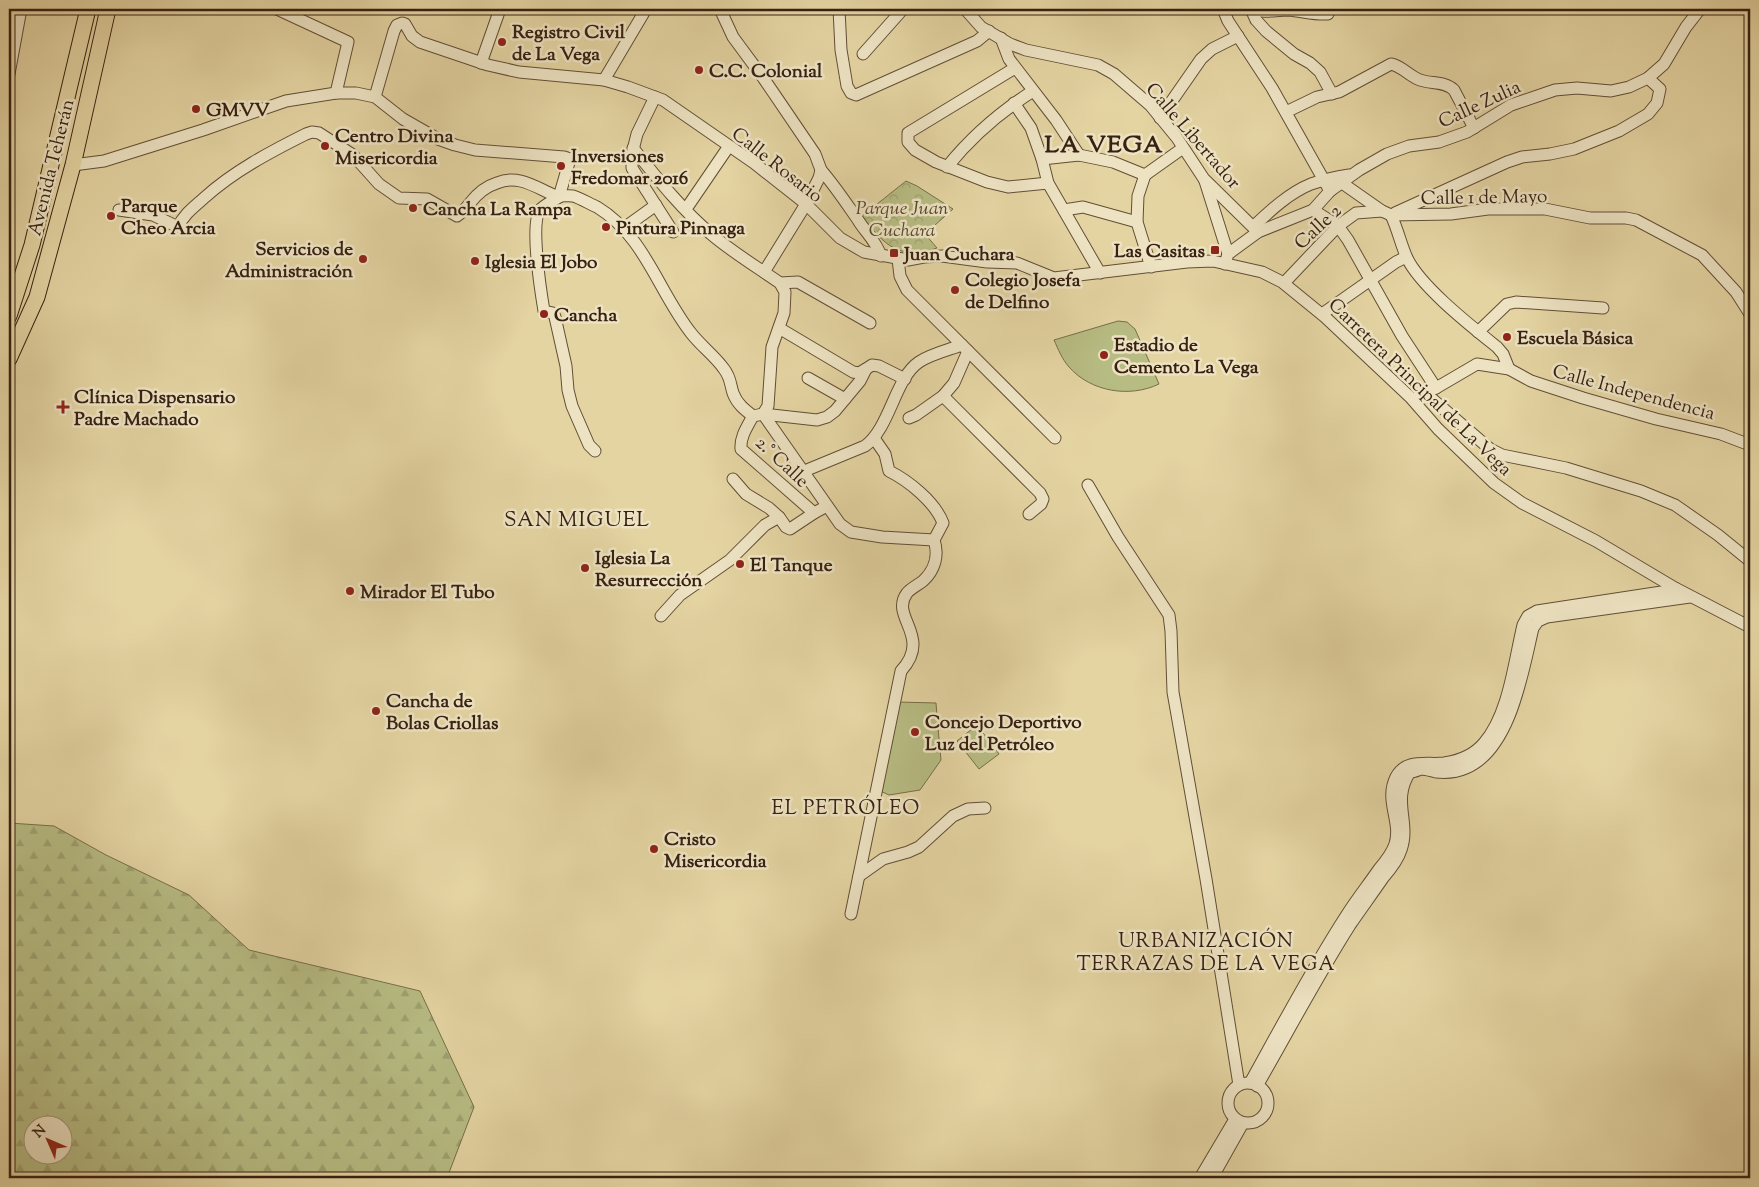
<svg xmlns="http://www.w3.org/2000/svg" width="1759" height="1187" viewBox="0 0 1759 1187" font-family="'Sorts Mill Goudy',serif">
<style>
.forest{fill:url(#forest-firs);stroke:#776e4a;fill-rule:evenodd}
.park{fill:url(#park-crowns);stroke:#776e4a}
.pitch{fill:#b7bc83;stroke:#776e4a}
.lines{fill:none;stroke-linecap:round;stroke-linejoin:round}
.minor-casing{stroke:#624e36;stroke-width:13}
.major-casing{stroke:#372112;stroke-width:17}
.minor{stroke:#ede3c3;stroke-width:11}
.major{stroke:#e4d4a2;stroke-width:15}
.poi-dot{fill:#8f2418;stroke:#ede3c3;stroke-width:2}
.labels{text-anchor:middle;stroke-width:5;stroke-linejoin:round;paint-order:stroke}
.poi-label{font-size:19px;font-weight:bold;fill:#372112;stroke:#ede3c3;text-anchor:start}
.street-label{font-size:19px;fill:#372112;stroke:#ede3c3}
.park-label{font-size:19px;font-style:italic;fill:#57482e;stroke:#ede3c3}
.neighbourhood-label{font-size:20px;letter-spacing:1px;fill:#372112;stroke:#ede3c3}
.quarter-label{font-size:21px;letter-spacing:1px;fill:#372112;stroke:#ede3c3}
.district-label{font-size:24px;font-weight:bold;letter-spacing:1px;fill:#372112;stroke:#ede3c3}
</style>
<defs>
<pattern id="forest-firs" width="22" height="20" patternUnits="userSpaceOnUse" patternTransform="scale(1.25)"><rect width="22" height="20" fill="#b7bc83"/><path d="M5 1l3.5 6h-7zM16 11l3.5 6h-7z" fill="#9ea170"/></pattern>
<pattern id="park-crowns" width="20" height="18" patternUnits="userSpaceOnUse" patternTransform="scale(1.25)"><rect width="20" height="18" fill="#b7bc83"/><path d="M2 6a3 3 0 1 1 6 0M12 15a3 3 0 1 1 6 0" fill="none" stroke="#9ea170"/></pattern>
</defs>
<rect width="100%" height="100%" fill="#e4d4a2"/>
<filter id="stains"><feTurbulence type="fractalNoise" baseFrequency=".004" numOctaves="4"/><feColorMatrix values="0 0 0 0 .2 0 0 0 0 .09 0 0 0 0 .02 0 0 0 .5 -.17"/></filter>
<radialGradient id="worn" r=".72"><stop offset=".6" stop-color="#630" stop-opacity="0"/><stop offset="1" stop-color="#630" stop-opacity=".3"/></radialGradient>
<path class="forest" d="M9,823L54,826L106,855L189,895L249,950L420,991L474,1107L447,1178H9ZM32,1124H62V1154H32Z"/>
<path class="park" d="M906,181L917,186L953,209L925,234L937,248C899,261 884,245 862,216Z"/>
<g class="pitch">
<path d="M1118,321L1127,322L1135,329L1159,384C1130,398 1091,392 1069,367C1062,359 1058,349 1054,340Z"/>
<path d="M898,702L936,703L937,716L941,717L938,728L941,760L920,790L889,795L876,789Z"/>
<path d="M977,725L999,754L979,769L957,741Z"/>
</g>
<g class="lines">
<defs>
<g id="minor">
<path d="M277,9L348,42L336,93"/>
<path d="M720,9L733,37L764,79L815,154L821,170L819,178L806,204L764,272"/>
<path d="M839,9L841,50L847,86L851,93L856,95L977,41L989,31"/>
<path d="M965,9L981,27L1010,44L1026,50L1098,65L1114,74L1150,105L1177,138L1204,179L1258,232"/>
<path d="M1223,9L1228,21L1272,88L1330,191"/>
<path d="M1251,9L1256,20L1266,31L1294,54L1310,63L1320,72L1332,94"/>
<path d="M1252,10C1264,13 1276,10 1288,10C1302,11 1314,15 1328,14"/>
<path d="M1001,38L1009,59L1056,120L1079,155"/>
<path d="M863,54L903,9"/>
<path d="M481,63L500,9"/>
<path d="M1015,68L908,133V142L915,150L936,162L987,182L1008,187L1048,183"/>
<path d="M9,74L21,9"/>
<path d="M604,80L646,9"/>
<path d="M375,97L394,31L397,25L402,23L405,24L412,36L420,42L488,65L519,72L604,80L628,87L663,100L754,163L806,204L840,238L864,252L908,260L924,257L942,256L987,262L1017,263L1054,278L1187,262L1213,261L1262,272L1282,282L1325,317L1410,397L1438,429L1494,483L1522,503L1596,541L1675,588L1750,627"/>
<path d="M655,97L637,134L632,154V168L673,232"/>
<path d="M1014,103L1031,128L1042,159L1048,183L1100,273"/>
<path d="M1286,112L1317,97L1339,92L1391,64C1402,66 1409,76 1420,80C1431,84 1445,81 1454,90L1474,128"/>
<path d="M1160,118L1201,59L1212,49L1238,36"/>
<path d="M633,148C657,178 681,209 711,234C732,252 757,267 780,283L785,292L784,313L772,347L768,406L763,414"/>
<path d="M1042,159L1079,155L1113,162L1145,175L1183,148"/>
<path d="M73,165L104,161L203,130L286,101L336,93H356L375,97L403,119L438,139L455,145L475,150L564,157L570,159L559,197"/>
<path d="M947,167C972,136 1000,112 1033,91"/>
<path d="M821,170C835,186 846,203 858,220C866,233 876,241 881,256"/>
<path d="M1145,175L1138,196L1137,222L1151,267"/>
<path d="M1205,181L1228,254"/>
<path d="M1342,183L1382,211L1391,215L1451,214L1488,209H1545L1590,218H1626L1636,220L1702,255L1736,292L1750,314"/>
<path d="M559,197C553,201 544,205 540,210C530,223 541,293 544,311L553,313L555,317L566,366L568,390L572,406L589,445L595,451"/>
<path d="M686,209L729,146"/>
<path d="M119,210L153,215L178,227C184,214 194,207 204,198C234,171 270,152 306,134L312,132L319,133L353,155L379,184L399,198L427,199L457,216C463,212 466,208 470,203C477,194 487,186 497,183C518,174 535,187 554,195C561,197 566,195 573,196C580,198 590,204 597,207C645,236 658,291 691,333C701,346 715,356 724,369C731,378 730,384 733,393C737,404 745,410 753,416L763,414L817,420L827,417L835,411L860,381L866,369L872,365L879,366L905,379"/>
<path d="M1064,210L1083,207L1137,222"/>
<path d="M1313,210L1338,226L1348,240L1402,336L1436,388"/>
<path d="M1395,213L1507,162L1522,157L1550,154L1574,149L1619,131L1648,114L1657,103L1660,89L1648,78"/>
<path d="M1391,215C1398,230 1401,245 1407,258C1421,287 1471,326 1497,347L1503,354L1509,369"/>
<path d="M1254,226C1271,210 1289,193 1311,184C1323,180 1336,177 1349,175"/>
<path d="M624,228L656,205"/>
<path d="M898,259L900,276L907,290L1055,438"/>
<path d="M1225,264L1228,254L1258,232L1313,210L1330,191L1359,170L1387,154L1409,146L1439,142L1467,132L1511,105L1555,90L1577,88L1611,91L1629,87L1648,78L1664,64L1686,27L1700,9"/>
<path d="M780,283L798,282L870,323"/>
<path d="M1284,283L1338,226L1356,213L1382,211"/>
<path d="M1322,314L1396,262L1406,257"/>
<path d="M779,328L853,372L859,373L866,369"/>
<path d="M1478,332L1507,304L1516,302L1603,308"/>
<path d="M968,351L954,383L943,396L1040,493L1043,499L1041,504L1029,514"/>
<path d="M808,378L845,399"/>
<path d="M1424,392L1490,449L1502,455L1566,468L1641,491L1675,505L1718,535L1750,561"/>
<path d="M1419,394L1436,388L1477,364L1509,369L1531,381L1583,398L1656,419L1721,434L1750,445"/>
<path d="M763,414L840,524L851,532L882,537L934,540"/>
<path d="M753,416C747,427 740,437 741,449L814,513L827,506"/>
<path d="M909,418L916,415L943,396"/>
<path d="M874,438L885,454L889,471C909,481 935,502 943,523L934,540"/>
<path d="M802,472L865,446C890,428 895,378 919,362C931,354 948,350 962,345"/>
<path d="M733,479L746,494L769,508L779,517L786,527L790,529L814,513"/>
<path d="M1088,485L1118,537L1169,615L1171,631L1173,692L1206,879L1239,1085"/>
<path d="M661,616L680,595L730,560L765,525L779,517"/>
<path d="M859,876L883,859L908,852L919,847L953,816L968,809L985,808"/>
<path d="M851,914L901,671C933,636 889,617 907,593C911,588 918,585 923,581C935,570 939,555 934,540"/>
<path d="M1250,1083C1281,1027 1311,970 1346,916C1356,900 1368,885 1379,869C1385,862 1392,853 1395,844C1402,821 1384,801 1396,777C1406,758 1427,765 1444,763C1458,761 1474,755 1484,743C1509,714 1514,662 1523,625L1528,616L1537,611L1668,591L1675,588"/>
<circle cx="1248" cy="1103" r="20"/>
<path d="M1257,1086C1288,1032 1317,977 1350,925C1361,909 1372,894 1383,878C1390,870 1398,860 1401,850C1411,822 1391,801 1410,772C1414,772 1418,770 1421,769C1426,769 1431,771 1436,772C1446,773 1457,772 1466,768C1511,749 1523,670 1533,628L1538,621L1547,617L1690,597"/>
<path d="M1200,1178L1235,1119"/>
<path d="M1212,1178L1243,1123"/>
</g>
<g id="major">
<path d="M9,316L32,245L88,9"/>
<path d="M9,359L37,297L73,165L108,9"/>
</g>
</defs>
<use href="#minor" class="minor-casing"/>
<use href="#major" class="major-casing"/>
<use href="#minor" class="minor"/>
<use href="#major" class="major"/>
</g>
<g class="poi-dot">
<circle cx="502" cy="42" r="5"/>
<circle cx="699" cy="70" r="5"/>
<circle cx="196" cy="109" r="5"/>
<circle cx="325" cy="146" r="5"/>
<circle cx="561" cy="166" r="5"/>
<circle cx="413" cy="208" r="5"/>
<circle cx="111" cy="216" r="5"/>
<circle cx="606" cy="227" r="5"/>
<rect x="1210" y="245" width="10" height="10" rx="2.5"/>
<rect x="889" y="248" width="10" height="10" rx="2.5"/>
<circle cx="363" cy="259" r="5"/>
<circle cx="475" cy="261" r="5"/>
<circle cx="955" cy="290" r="5"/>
<circle cx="544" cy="314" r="5"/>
<circle cx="1507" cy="337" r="5"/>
<circle cx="1104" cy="355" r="5"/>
<path d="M60.5 399.5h5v5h5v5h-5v5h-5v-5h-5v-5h5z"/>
<circle cx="740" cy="564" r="5"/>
<circle cx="585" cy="568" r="5"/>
<circle cx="350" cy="591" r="5"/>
<circle cx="376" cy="711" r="5"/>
<circle cx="915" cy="732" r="5"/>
<circle cx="654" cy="849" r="5"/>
</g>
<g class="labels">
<g class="poi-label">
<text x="512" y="38">Registro Civil<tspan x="512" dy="22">de La Vega</tspan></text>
<text x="709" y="77">C.C. Colonial</text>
<text x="206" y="116">GMVV</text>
<text x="335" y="142">Centro Divina<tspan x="335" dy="22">Misericordia</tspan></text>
<text x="571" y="162">Inversiones<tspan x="571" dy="22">Fredomar 2016</tspan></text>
<text x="121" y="212">Parque<tspan x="121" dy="22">Cheo Arcia</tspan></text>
<text x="423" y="215">Cancha La Rampa</text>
<text x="616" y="234">Pintura Pinnaga</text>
<text x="353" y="255" text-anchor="end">Servicios de<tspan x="353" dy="22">Administración</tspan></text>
<text x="1205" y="257" text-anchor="end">Las Casitas</text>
<text x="904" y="260">Juan Cuchara</text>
<text x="485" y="268">Iglesia El Jobo</text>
<text x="965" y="286">Colegio Josefa<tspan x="965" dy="22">de Delfino</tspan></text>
<text x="554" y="321">Cancha</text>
<text x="1517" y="344">Escuela Básica</text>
<text x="1114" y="351">Estadio de<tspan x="1114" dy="22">Cemento La Vega</tspan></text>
<text x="74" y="403">Clínica Dispensario<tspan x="74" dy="22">Padre Machado</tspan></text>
<text x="595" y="564">Iglesia La<tspan x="595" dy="22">Resurrección</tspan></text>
<text x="750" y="571">El Tanque</text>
<text x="360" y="598">Mirador El Tubo</text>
<text x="386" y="707">Cancha de<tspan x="386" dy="22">Bolas Criollas</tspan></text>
<text x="925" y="728">Concejo Deportivo<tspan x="925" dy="22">Luz del Petróleo</tspan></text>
<text x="664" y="845">Cristo<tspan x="664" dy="22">Misericordia</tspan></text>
</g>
<g class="street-label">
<text transform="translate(1479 103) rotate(-25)" y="7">Calle Zulia</text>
<text transform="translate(1194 135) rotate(49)" y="7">Calle Libertador</text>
<text transform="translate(778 164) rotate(38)" y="7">Calle Rosario</text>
<text transform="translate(50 167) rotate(-76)" y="7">Avenida Teherán</text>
<text transform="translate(1484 196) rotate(-1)" y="7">Calle 1 de Mayo</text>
<text transform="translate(1317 226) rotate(-43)" y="7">Calle 2</text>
<text transform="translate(1421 386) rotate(44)" y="7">Carretera Principal de La Vega</text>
<text transform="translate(1634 391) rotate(15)" y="7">Calle Independencia</text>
<text transform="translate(783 461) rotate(43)" y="7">2.° Calle</text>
</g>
<g class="park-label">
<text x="902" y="214">Parque Juan<tspan x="902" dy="22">Cuchara</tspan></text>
</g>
<g class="neighbourhood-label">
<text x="846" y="814">EL PETRÓLEO</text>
<text x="1206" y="947">URBANIZACIÓN<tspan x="1206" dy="23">TERRAZAS DE LA VEGA</tspan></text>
</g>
<g class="quarter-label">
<text x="577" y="526">SAN MIGUEL</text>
</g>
<g class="district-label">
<text x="1104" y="152">LA VEGA</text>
</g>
</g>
<rect width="1759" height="1187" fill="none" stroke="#e4d4a2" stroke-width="30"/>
<rect x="10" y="10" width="1739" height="1167" fill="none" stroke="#372112" stroke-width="2.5"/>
<rect x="15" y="15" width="1729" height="1157" fill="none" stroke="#372112"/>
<g transform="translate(48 1140) rotate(315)"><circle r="24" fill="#ede3c3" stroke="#a4957c"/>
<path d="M0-4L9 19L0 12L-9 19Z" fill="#8f2418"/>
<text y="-8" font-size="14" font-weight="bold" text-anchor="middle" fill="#372112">N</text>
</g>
<rect width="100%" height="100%" filter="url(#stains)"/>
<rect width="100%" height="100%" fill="url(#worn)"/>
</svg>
